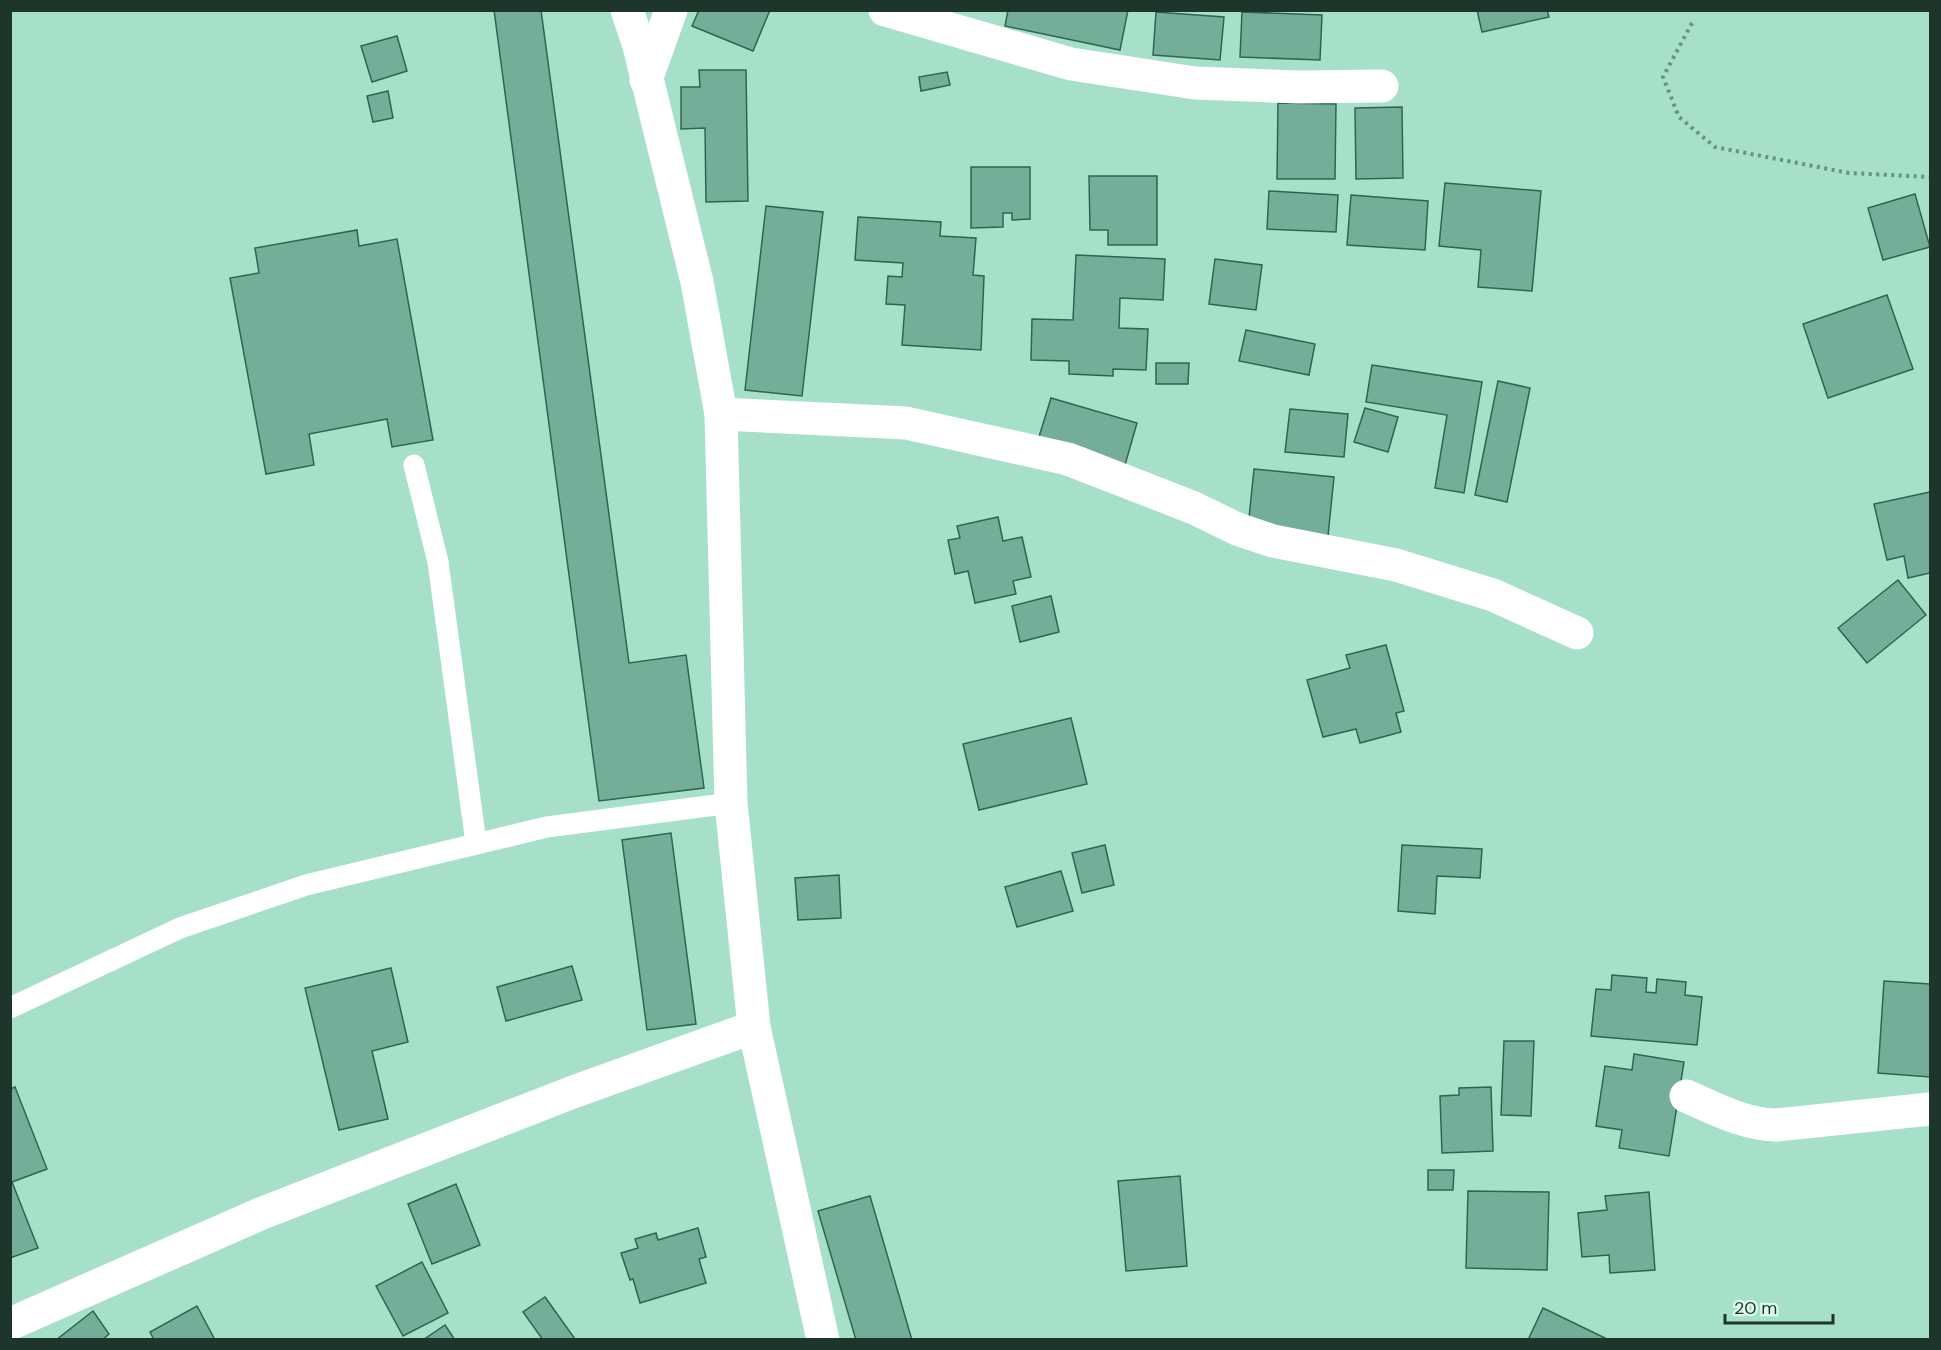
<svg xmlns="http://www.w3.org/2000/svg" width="1941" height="1350" viewBox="0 0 1941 1350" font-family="'DM Sans',sans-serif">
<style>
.building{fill:#75ae98;stroke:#2d6552;stroke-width:1.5}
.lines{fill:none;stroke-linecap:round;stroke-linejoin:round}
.path{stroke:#679180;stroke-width:4;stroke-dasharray:3 4.5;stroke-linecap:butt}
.service{stroke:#fff;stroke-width:21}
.minor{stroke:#fff;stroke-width:33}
.tertiary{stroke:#fff;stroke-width:33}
</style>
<rect width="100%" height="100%" fill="#a6e0c9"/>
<g class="building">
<path d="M494,10H541L629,663L686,655L704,788L599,801Z"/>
<path d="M699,10H770L753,51L692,26Z"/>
<path d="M1008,10H1128L1120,50L1005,26Z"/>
<path d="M1477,10H1547L1549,17L1482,32Z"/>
<path d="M1156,12L1224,17L1220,60L1153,55Z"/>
<path d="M1242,12L1322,15L1320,60L1240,57Z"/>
<path d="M397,36L407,71L372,82L361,46Z"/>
<path d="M699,70H746L748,201L706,202L705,128L681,129V87H700Z"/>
<path d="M947,72L950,85L921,91L919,77Z"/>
<path d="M388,91L393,118L373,122L367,96Z"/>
<path d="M1278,103L1336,104L1335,179H1277Z"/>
<path d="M1402,107L1403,178L1356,179L1355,108Z"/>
<path d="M971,167H1030V219L1012,220V213H1003V227L971,228Z"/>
<path d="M1089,176H1157V245H1108V230H1090Z"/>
<path d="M1445,183L1541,191L1532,291L1478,287L1481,250L1439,246Z"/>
<path d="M1269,191L1338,195L1336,232L1267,229Z"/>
<path d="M1915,194L1930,247L1883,260L1868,208Z"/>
<path d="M1351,195L1428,201L1425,250L1347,245Z"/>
<path d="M766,206L823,212L802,396L745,390Z"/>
<path d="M858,217L941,222L940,236L976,238L973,275L984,276L981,350L902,345L905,305L886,304L888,276L902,277L903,263L855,260Z"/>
<path d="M357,230L359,246L397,239L433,440L392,447L387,419L309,434L314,465L266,474L230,278L259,273L255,248Z"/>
<path d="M1076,255L1165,259L1163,300L1120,298L1119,328L1148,329L1146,370L1113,369V376L1069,374V361L1031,360L1032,319L1073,320Z"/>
<path d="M1215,259L1262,265L1256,310L1209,304Z"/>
<path d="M1887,295L1913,369L1828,398L1803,324Z"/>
<path d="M1246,330L1315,344L1309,375L1239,361Z"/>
<path d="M1156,363H1189L1188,384H1156Z"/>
<path d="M1372,365L1482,382L1464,493L1435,488L1447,415L1366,402Z"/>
<path d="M1498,381L1530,388L1507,502L1475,495Z"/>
<path d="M1051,398L1137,423L1125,465L1038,440Z"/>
<path d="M1365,408L1398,417L1388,452L1354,442Z"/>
<path d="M1290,409L1348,414L1344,457L1285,452Z"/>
<path d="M1254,469L1334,477L1328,536L1248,528Z"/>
<path d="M1930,492V573L1908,578L1904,556L1887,560L1874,504Z"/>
<path d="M998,517L1003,541L1022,537L1031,577L1013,581L1016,594L975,603L968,571L955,574L948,540L960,538L957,526Z"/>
<path d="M1898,580L1926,615L1867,663L1838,628Z"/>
<path d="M1051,596L1059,632L1020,642L1012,606Z"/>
<path d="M1386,645L1404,711L1396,713L1401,732L1360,743L1356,729L1323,737L1307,680L1350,668L1346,655Z"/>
<path d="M1071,718L1087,784L979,810L963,744Z"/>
<path d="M671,833L696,1024L647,1030L622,840Z"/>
<path d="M1105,845L1114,885L1082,893L1072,853Z"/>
<path d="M1402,845L1482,849L1480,878L1437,876L1435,914L1398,911Z"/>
<path d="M1061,871L1073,911L1017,927L1005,887Z"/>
<path d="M839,875L841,918L798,920L795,878Z"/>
<path d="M572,966L582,1000L506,1021L497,987Z"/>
<path d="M391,968L408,1042L372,1051L388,1119L339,1130L305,988Z"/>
<path d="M1612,975L1647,978L1646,992L1656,993L1657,979L1686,982L1685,995L1702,997L1697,1045L1591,1036L1596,989L1611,990Z"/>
<path d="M1884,981L1930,984V1077L1878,1073Z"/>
<path d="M1504,1041H1534L1531,1116L1501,1115Z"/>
<path d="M1634,1054L1684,1062L1669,1156L1619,1148L1622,1130L1596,1126L1605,1066L1632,1070Z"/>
<path d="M15,1087L47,1169L12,1182L38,1248L10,1258V1089Z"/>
<path d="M1491,1087L1493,1151L1442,1153L1440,1096L1459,1095V1088Z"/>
<path d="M1428,1170H1454L1453,1190H1428Z"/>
<path d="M1180,1176L1187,1266L1126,1271L1118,1181Z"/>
<path d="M456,1184L480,1245L432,1264L408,1204Z"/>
<path d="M1468,1191L1549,1192L1547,1270L1466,1268Z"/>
<path d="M1649,1192L1655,1270L1610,1273L1609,1255L1582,1257L1578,1213L1607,1210L1605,1196Z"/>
<path d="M870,1196L912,1340H856L818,1211Z"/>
<path d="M698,1228L706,1257L699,1259L706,1283L640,1303L633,1279L630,1280L621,1253L638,1248L635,1239L656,1233L658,1240Z"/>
<path d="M422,1262L448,1313L403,1336L376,1286Z"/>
<path d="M545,1297L575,1339V1340H543L523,1312Z"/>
<path d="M197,1306L215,1340H154L150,1332Z"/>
<path d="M1543,1308L1609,1340H1528Z"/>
<path d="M93,1311L109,1334L102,1340H56Z"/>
<path d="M445,1325L455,1340H423Z"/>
</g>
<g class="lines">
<path class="path" d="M1692,23L1663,77L1679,117L1715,147L1849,173L1930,177"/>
<g class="service">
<path d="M414,465L438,562L476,843"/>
<path d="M10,1008L180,928L306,885L547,827L731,803"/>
</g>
<g class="minor">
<path d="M885,10L1071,64L1195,83L1298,87L1382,86"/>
<path d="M646,80L671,10"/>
<path d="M721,414L906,423L1068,459L1194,508L1237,529L1273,541L1396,565L1493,595L1577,633"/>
<path d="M1686,1096C1716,1109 1743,1124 1776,1125L1930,1109"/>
<path d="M10,1324L260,1214L573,1092L754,1027"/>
</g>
<path class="tertiary" d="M627,10L639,46L697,282L721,414L731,803L754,1027L823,1340"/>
</g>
<rect width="1941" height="1350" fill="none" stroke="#1e352c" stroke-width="24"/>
<path d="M1725 1314v9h108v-9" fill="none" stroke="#1e352c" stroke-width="3"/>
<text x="1734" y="1314" font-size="18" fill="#1e352c" stroke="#ddf9ed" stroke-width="4.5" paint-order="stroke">20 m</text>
</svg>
